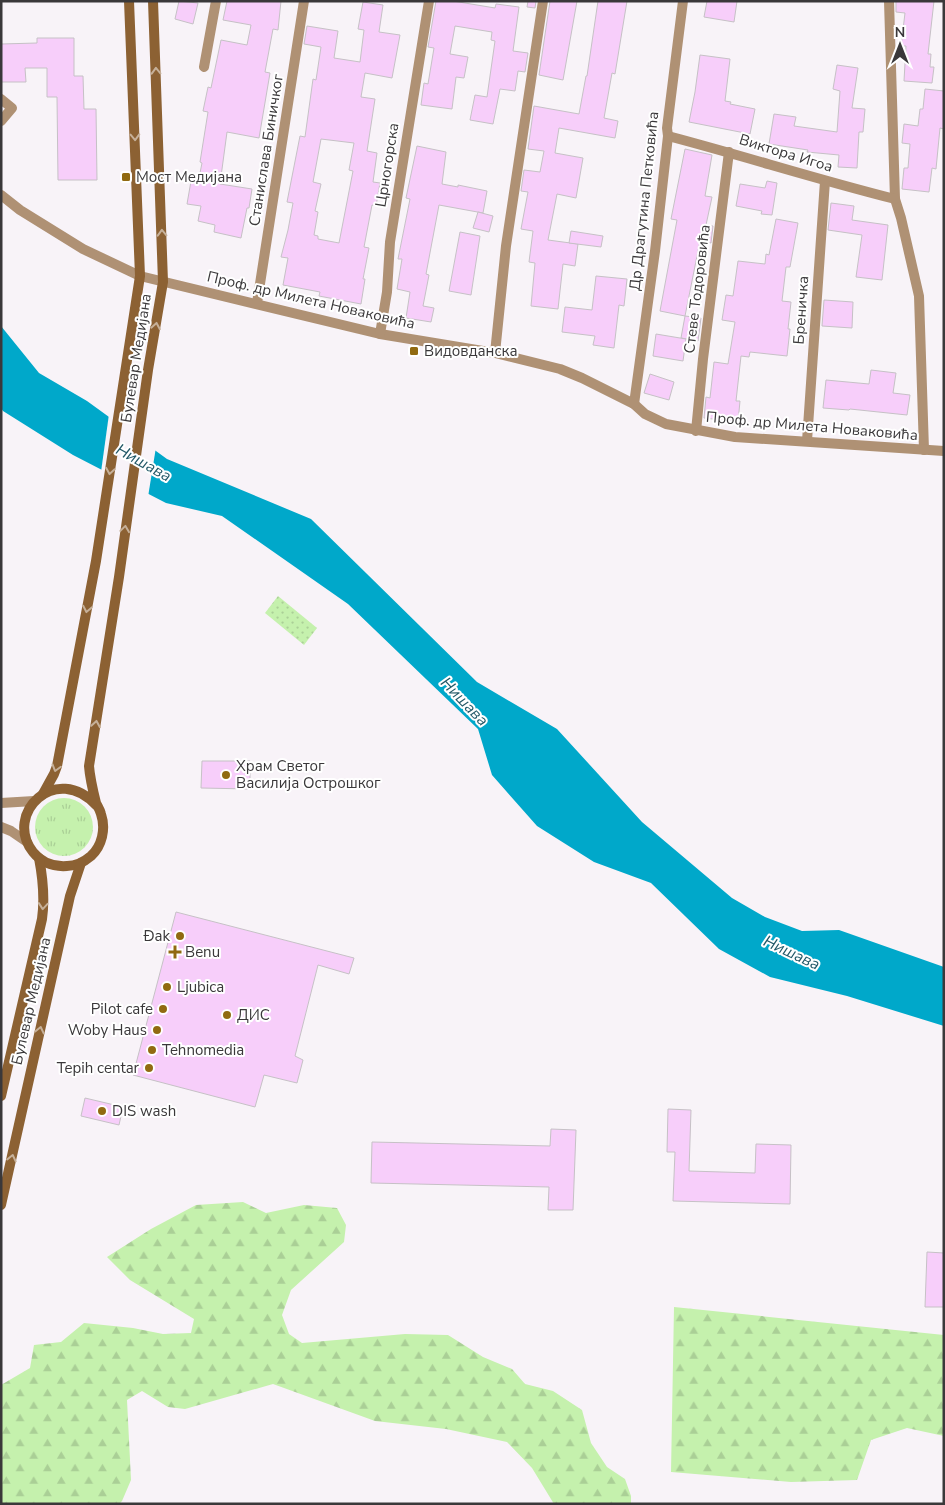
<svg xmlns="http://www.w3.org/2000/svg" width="945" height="1505" viewBox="0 0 945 1505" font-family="'Nunito Sans',sans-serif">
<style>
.grass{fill:url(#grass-tufts)}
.forest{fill:url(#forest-firs)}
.park{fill:url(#park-dots)}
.water{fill:#00a8ca}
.pier{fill:#f8f3f8}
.building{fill:#f7cefa;stroke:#c6c1c6;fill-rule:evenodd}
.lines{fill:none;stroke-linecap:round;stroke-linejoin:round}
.minor{stroke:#af9174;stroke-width:10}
.tertiary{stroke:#af9174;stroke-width:10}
.secondary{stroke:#8c6133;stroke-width:10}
.oneway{stroke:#c6b099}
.poi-dot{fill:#916a11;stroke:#fff;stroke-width:2}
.labels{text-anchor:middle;stroke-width:4;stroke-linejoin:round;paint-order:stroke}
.street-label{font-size:15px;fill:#3a383a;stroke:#fff}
.poi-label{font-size:15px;fill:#3a383a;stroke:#fff;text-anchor:start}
.water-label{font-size:16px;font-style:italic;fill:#225867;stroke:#fff}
</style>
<defs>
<pattern id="grass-tufts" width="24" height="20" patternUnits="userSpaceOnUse" patternTransform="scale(1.25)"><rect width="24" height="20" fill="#c5f1ad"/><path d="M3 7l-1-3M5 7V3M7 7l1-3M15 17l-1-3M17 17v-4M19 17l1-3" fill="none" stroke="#aacf96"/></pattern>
<pattern id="forest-firs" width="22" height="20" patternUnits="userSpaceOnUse" patternTransform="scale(1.25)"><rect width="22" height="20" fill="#c5f1ad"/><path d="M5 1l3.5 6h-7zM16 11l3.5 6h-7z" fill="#aacf96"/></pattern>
<pattern id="park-dots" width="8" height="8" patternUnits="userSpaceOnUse" patternTransform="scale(1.25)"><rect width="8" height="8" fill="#c5f1ad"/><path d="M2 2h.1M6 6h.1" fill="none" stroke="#aacf96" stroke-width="1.8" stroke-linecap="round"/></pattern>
</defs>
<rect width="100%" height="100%" fill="#f8f3f8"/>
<circle class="grass" cx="64" cy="827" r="29"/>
<g class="forest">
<path d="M243,1202L266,1213L304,1205L337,1208L346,1225L344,1242L291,1290L282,1315L289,1334L302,1343L405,1334L448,1335L483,1357L512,1369L525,1384L553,1391L582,1410L591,1443L607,1467L625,1479L631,1496V1504H554L532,1468L507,1442L446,1429L375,1421L273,1384L185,1409L168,1407L142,1391L127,1400L131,1480L122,1501L119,1504H1V1385L30,1368L34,1345L61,1342L84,1323L133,1328L163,1334L191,1333L194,1319L130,1280L107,1257L151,1229L196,1205Z"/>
<path d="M674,1307L944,1335V1436L907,1428L871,1440L857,1480L791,1482L671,1472Z"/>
</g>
<path class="park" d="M278,596L317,628L304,645L265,613Z"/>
<path class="water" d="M1,326L39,373L87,401L167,459L311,519L477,682L557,729L642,822L732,898L765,917L802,931L839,930L944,967V1026L847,996L770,977L719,949L651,883L594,862L537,826L492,775L478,729L348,604L222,516L166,503L73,455L3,411L1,408Z"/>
<path class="pier" d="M109,414L156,447L148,497L101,472Z"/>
<g class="building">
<path d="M179,1L198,3L193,24L175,19Z"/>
<path d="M227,1H281L278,30L273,29L265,72L270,73L259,138L227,132L220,184L252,189L249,208H247L241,238L214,232L215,225L198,221L201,206L187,204L191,181L198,183L202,163L200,162L208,112L203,111L208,87L211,88L221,40L247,45L251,25L223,20Z"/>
<path d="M436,1H453L495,8L496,4L519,7L513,51L528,53L525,72L518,71L515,91L500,89L493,124L470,120L475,95L487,97L495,41L491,40L492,32L455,26L450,54L468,57L464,78L456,77L452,109L421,105L424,83L428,84L434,48L428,47Z"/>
<path d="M528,1H536L535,8L527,7Z"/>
<path d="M550,1H577L563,80L539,75Z"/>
<path d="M598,1H627L615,74L612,73L604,118L618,121L615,138L559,128L555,153L583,158L576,198L557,194L548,240L578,244L575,266L563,264L558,309L531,306L535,263L529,262L533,231L521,229L528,192L521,191L524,170L540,172L544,151L528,149L534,106L579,114L586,76H587Z"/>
<path d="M707,1H737L734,22L704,17Z"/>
<path d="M896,1H934L928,54H931L930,67H934L932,83L904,81L906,46H901L905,13L896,12Z"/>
<path d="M363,2L383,5L379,32L400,35L392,78L365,73L361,97L375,99L367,151L377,153L373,182L380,183L376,206L372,205L364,247L369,248L363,279H365L361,304L319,296L320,292L283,285L288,258L281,257L288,230L293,203L287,202L300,136L305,137L313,79L316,80L321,47L304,44L307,26L338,31L334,58L360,62L364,30L358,29ZM321,139L354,143L349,170L353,171L339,243L318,239V236L314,235L318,212L315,211L321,184L313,182Z"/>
<path d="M37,38H74V76H83L84,109H96L97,180H58L57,97H47V68H25L26,82H1V44L37,43Z"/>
<path d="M700,55L730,59L725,101L731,102L730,104L755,109L750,134L689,122L695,92Z"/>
<path d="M837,65L858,68L852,108L865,109L863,132H859L857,168L838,167L839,155L807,152L808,150L769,144L774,114L796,117L794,126L837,132L840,91L833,89Z"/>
<path d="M925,89L944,91V129L940,128L936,169L932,168L929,192L902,189L904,168H908L910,144L902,143L904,124L918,126L920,109H923Z"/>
<path d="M417,146L446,152L442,184L458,187V185L487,191L483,213L439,205L426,274L429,275L423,306L434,308L431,322L406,318L410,292L397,289L402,259H398L410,199L406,198Z"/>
<path d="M685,149L712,155L705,196L712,197L706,225L713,226L711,243L700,241L685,316L660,311L677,220L671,219Z"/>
<path d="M767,181L777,183L772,215L761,214L762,211L736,206L740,184L765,188Z"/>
<path d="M831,203L854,206L852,220L888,225L882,280L856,277L862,235L828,230Z"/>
<path d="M478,212L493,216L489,232L473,228Z"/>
<path d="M776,219L798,223L790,267H786L782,301L791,302L788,329H790L787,356L750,352L749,357L741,356L736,401H740L738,422L704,418L706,397L710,398L714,362L728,364L735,322L722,320L726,295L733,296L738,261L765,264L766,254L769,255Z"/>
<path d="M571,231L603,236L601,247L569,243Z"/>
<path d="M460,232L480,236L471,295L449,291Z"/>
<path d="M596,276L627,279L624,306L619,305L614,348L593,345L595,336L562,332L565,307L592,310Z"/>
<path d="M824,300L853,302L852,328L822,326Z"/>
<path d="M685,316L701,318L698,341L681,338Z"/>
<path d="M656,334L686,339L683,361L653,356Z"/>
<path d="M871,370L896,373L893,393L910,395L907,415L850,409L849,410L823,408L826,380L869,384Z"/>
<path d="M650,374L674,382L669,400L644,393Z"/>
<path d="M202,761H250V789L201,788Z"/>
<path d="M176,912L354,958L349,974L318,965L295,1056L303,1060L297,1083L264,1075L255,1107L133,1075Z"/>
<path d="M85,1098L123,1107L119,1125L81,1116Z"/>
<path d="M668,1109L691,1110L689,1171L755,1173L756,1144L791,1145L790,1204L673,1201L675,1152H667Z"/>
<path d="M551,1129L576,1130L573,1210H548L549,1187L371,1183L372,1142L550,1146Z"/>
<path d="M927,1252L944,1253V1307H925Z"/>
</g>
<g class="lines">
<g class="minor">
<path d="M889,1L895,199L901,218L919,296L924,450"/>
<path d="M204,67L216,1"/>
<path d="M1,99L12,108L1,121"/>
<path d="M668,136C744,156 819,180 895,199"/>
<path d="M1,195L20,210L83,249L140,276L380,334L495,353L560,369L582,378L634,404L645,414L666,424L735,437L944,451"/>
<path d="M257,303L304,1"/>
<path d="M380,334L387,292L390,242L429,1"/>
<path d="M495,353L506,246L543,1"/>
<path d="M634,404L655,251L668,136L667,128L683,1"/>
<path d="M696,431L703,359L729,152"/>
<path d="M807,441L825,181"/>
</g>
<g class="tertiary">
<path d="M1,803L34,801"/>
<path d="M1,827L11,831L27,842"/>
</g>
<g class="secondary">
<path d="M43,794L54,774L57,766L96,561L140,276L129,1"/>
<path d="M97,806C56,761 3,814 33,852C41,862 53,867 67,866C75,866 84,862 91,856C102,846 106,829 101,814C100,810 98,807 96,803C93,791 90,779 89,766L119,577L148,370L163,282L153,1"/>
<path d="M1,1096L42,919C45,898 43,879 39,858"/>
<path d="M1,1205L70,896L81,863"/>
</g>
</g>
<defs><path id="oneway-chevron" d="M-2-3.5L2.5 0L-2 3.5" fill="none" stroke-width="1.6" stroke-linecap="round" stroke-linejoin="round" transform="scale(1.25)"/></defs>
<g class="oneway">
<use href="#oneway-chevron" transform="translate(156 71) rotate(-92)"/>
<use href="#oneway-chevron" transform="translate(135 137) rotate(88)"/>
<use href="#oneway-chevron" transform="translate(162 233) rotate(-92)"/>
<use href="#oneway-chevron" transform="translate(156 326) rotate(-80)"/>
<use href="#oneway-chevron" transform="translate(110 471) rotate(99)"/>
<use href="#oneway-chevron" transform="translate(125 529) rotate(-82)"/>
<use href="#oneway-chevron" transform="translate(87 609) rotate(101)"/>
<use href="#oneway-chevron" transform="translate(96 724) rotate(-81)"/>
<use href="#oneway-chevron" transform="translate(56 768) rotate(106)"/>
<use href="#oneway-chevron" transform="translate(43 906) rotate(95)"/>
<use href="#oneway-chevron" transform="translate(40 1030) rotate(-77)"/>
<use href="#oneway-chevron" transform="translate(12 1158) rotate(-77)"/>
</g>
<g class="poi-dot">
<rect x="121" y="172" width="10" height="10" rx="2.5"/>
<rect x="409" y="346" width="10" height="10" rx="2.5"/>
<circle cx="226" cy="775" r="5"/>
<circle cx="180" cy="936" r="5"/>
<path d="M172.5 944.5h5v5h5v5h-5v5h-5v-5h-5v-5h5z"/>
<circle cx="167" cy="987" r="5"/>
<circle cx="163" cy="1009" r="5"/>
<circle cx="227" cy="1015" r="5"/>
<circle cx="157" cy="1030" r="5"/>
<circle cx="152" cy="1050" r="5"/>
<circle cx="149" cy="1068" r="5"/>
<circle cx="102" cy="1111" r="5"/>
</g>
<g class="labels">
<g class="street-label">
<text transform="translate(266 150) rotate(-81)" y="5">Станислава Биничког</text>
<text transform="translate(786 153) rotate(17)" y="5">Виктора Игоа</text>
<text transform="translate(387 165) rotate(-81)" y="5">Црногорска</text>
<text transform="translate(644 201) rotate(-84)" y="5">Др Драгутина Петковића</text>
<text transform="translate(697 289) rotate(-83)" y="5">Стеве Тодоровића</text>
<text transform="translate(311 300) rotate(13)" y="5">Проф. др Милета Новаковића</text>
<text transform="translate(801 310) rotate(-86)" y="5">Бреничка</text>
<text transform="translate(136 358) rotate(-81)" y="5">Булевар Медијана</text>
<text transform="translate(812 426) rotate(5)" y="5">Проф. др Милета Новаковића</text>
<text transform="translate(31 1001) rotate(-77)" y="5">Булевар Медијана</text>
</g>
<g class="poi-label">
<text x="136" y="182">Мост Медијана</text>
<text x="424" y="356">Видовданска</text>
<text x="236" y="771">Храм Светог<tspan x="236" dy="17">Василија Острошког</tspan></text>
<text x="170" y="941" text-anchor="end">Đak</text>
<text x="185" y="957">Benu</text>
<text x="177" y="992">Ljubica</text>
<text x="153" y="1014" text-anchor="end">Pilot cafe</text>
<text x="237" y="1020">ДИС</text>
<text x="147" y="1035" text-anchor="end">Woby Haus</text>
<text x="162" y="1055">Tehnomedia</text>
<text x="139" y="1073" text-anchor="end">Tepih centar</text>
<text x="112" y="1116">DIS wash</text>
</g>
<g class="water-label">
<text transform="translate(144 462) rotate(29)" y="6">Нишава</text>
<text transform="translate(465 701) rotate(46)" y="6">Нишава</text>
<text transform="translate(792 952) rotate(25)" y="6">Нишава</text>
</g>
</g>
<rect width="945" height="1505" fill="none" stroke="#3a383a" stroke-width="5"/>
<g transform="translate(900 45)" stroke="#ffffff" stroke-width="4" paint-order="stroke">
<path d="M0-4L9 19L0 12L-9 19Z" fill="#3a383a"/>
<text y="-8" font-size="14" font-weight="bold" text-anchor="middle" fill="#3a383a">N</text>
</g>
</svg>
